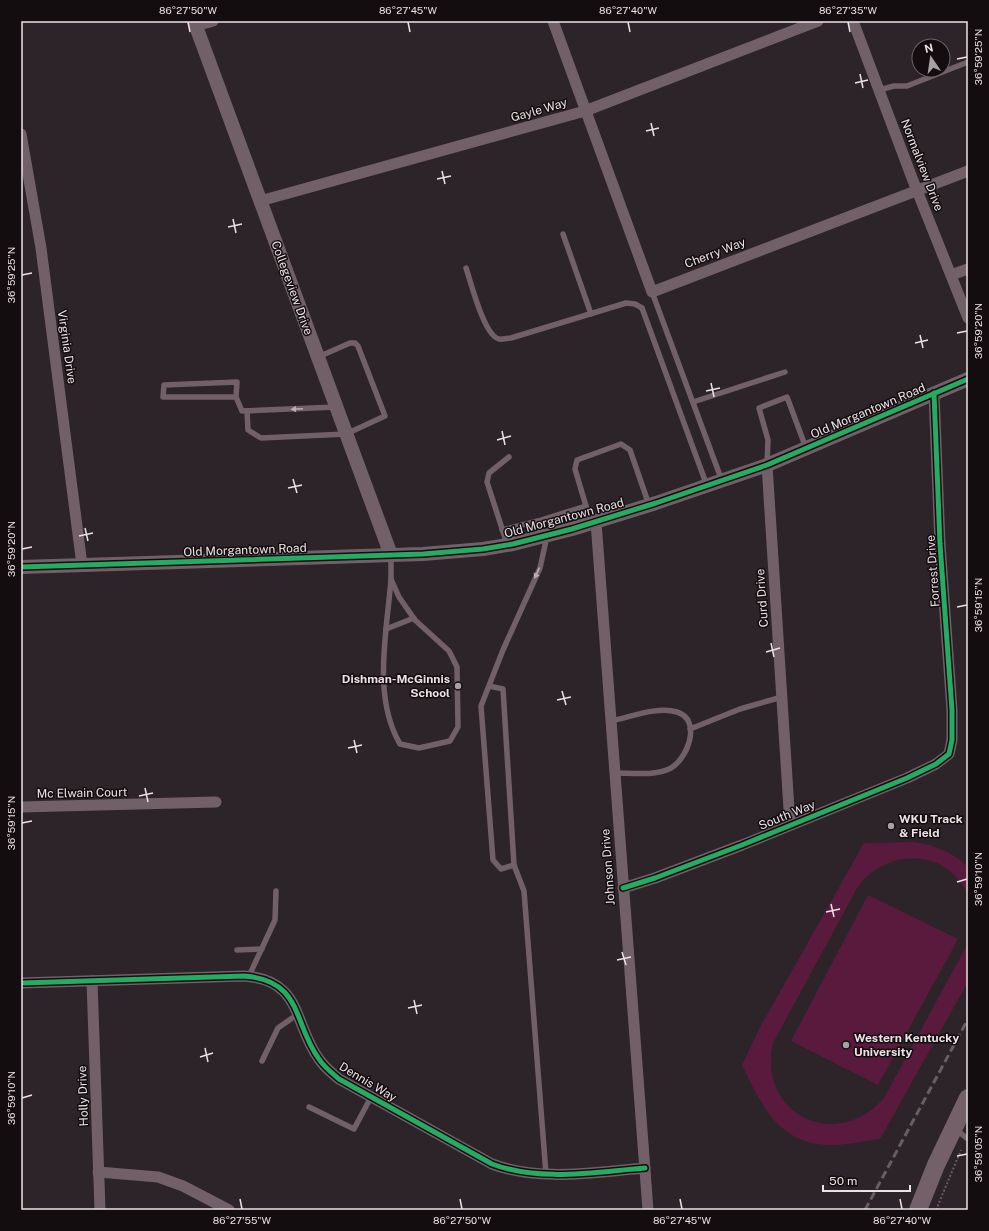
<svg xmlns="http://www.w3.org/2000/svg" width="989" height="1231" viewBox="0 0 989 1231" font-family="'Public Sans',sans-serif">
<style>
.pitch{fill:#5a1a3e}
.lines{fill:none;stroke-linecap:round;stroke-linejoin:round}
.path{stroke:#675b60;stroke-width:2;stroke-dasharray:2 2;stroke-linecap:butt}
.service{stroke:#726069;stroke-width:5.5}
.minor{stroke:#726069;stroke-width:11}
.tertiary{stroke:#726069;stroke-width:14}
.primary{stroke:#736069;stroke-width:18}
.rail{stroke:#685d63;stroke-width:3;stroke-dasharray:8 4;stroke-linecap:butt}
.cycleway-casing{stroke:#130d0f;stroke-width:8}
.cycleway{stroke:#26ab63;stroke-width:5}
.oneway{fill:#bbaeb4}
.ticks{fill:none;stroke:#ece2e6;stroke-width:1.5}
.poi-dot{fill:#a9a0a4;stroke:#130d0f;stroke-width:1.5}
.labels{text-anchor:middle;stroke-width:3;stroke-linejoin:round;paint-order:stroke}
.street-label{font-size:12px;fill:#ece2e6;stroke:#130d0f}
.poi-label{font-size:12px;font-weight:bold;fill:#ece2e6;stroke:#130d0f;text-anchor:start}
.neatline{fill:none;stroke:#ece2e6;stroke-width:1.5}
.ticks-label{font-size:10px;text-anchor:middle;fill:#ece2e6}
</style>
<rect width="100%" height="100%" fill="#2c2428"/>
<g class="pitch">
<path d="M914,842C935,845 952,852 967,866L968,895C946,846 883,848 856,890L773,1043C757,1114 836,1153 884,1098L968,943V982L880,1139C862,1141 843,1146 825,1145C776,1141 761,1103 742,1065L759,1029L864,843Z"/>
<path d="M868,895L958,939L878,1085L791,1041Z"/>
</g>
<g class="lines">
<path class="path" d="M936,1210L961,1150"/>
<g class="service">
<path d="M879,90L894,86H907L968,62"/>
<path d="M563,234L591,314"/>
<path d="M466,268C471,282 484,336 499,339C502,340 508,338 511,338L626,303L635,304L642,308L707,486"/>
<path d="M652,292L722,481"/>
<path d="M236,397H163L164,385L237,382L236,397L242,411L336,407"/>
<path d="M693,402L785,372"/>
<path d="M247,411L248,430L261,438L346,434L385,416L358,346L355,343H350L318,357"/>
<path d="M767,464L768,440L759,408L787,397L806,448"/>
<path d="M591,523L575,469L577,460L621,444L630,450L649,505"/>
<path d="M502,530L538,521"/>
<path d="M542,537L538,521L586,506"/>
<path d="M507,544L487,482L489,473L509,457"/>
<path d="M391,556V579"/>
<path d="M391,579L399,597L415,620L449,651L457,667L458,727L450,741L419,748L400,744C372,696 387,632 391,579Z"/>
<path d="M386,629L414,618"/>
<path d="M489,686L503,689L514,865L501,869L493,860L481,706L503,650L540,568L547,536"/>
<path d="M611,721C631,717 657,706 677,712C703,720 687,761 669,769C654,776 632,773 615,773"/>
<path d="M690,729L740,709L782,697"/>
<path d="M514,865L524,891L546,1174"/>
<path d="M237,950L262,949"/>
<path d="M249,976L275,920L276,891"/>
<path d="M262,1061L278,1028L298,1014"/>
<path d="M309,1107L354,1129L371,1097"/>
<path d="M955,1129L968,1139"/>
</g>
<g class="minor">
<path d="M553,21L652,292L968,171"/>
<path d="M853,21L912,178L968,318"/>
<path d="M196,26L213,21"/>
<path d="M21,134L41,248L82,565"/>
<path d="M260,201L585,111L818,21"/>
<path d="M951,275L968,269"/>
<path d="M767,465L790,825"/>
<path d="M596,522L648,1210"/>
<path d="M21,807L216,802"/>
<path d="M623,888L655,878L742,845L907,778L936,764L949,754L952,740V710L940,544L934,393"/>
<path d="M92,981L100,1210"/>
<path d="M21,983L244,976C303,980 293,1024 319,1059C324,1067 332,1073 339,1079L492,1164C540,1182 594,1172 645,1168"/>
<path d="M98,1172L158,1177L183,1186L229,1210"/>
</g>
<g class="tertiary">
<path d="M194,21L391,555"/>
<path d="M21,567L423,554L483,549L513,544L572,529L656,503L767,465L968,379"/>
</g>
<path class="primary" d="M918,1210L936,1165L968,1098"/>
<path class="rail" d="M865,1210L968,1019"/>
<defs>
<g id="cycleway">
<path d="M21,567L423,554L483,549L513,544L572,529L656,503L767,465L968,379"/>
<path d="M623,888L655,878L742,845L907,778L936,764L949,754L952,740V710L940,544L934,393"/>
<path d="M21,983L244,976C303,980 293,1024 319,1059C324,1067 332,1073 339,1079L492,1164C540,1182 594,1172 645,1168"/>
</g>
</defs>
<use href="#cycleway" class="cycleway-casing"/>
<use href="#cycleway" class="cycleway"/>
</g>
<defs><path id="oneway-solid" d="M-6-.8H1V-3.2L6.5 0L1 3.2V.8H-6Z"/></defs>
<g class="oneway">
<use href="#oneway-solid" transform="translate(297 409) rotate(178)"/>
<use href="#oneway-solid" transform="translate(537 573) rotate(114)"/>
</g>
<path class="ticks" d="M188,22L190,32M408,22L410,32M628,22L630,32M848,22L850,32M957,59L967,57M860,74L863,88M855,83L868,80M651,123L654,136M646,131L659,128M442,171L445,184M437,179L451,176M233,219L236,233M228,227L242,224M22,275L32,273M957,333L967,331M920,335L923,348M915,343L928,340M711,383L714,397M706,391L720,388M502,431L505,445M497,440L511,436M293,479L297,493M288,488L302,485M85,528L88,541M79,536L93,533M22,549L32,547M957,607L967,605M771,643L774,657M766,652L780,648M562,691L566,705M557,700L571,697M354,740L357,753M348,748L362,745M145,788L148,802M139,796L153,793M22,823L32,821M957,882L967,879M831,904L834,917M826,912L840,909M622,952L626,965M617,960L631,957M414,1000L417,1014M408,1008L422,1005M205,1048L208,1062M200,1057L213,1053M22,1098L32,1095M957,1156L967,1154M240,1199L242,1209M460,1199L462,1209M680,1199L682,1209M900,1199L902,1209"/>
<g class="poi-dot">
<circle cx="458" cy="686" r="4"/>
<circle cx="891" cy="826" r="4"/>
<circle cx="846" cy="1045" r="4"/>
</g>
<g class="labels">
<g class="street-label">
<text transform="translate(539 110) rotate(-16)" y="4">Gayle Way</text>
<text transform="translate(922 165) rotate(69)" y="4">Normalview Drive</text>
<text transform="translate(715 253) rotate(-21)" y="4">Cherry Way</text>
<text transform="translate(292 288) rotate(70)" y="4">Collegeview Drive</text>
<text transform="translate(67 347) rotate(82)" y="4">Virginia Drive</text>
<text transform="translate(868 411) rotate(-23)" y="4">Old Morgantown Road</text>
<text transform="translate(564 518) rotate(-15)" y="4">Old Morgantown Road</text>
<text transform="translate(245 550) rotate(-2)" y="4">Old Morgantown Road</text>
<text transform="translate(933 571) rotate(-94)" y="4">Forrest Drive</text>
<text transform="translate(762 598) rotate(-94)" y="4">Curd Drive</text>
<text transform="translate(82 793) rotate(-1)" y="4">Mc Elwain Court</text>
<text transform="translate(787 815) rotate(-22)" y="4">South Way</text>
<text transform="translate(608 867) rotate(-94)" y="4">Johnson Drive</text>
<text transform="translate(368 1082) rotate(31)" y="4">Dennis Way</text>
<text transform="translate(83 1096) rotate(-92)" y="4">Holly Drive</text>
</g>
<g class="poi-label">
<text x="450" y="683" text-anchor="end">Dishman-McGinnis<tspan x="450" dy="14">School</tspan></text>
<text x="899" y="823">WKU Track<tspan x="899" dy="14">&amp; Field</tspan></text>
<text x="854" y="1042">Western Kentucky<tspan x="854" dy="14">University</tspan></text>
</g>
</g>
<rect width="989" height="1231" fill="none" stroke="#130d0f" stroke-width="44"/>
<g transform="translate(931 58) rotate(347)"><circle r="19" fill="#130d0f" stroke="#6a6265"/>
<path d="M0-3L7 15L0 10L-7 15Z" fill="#a9a0a4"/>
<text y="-6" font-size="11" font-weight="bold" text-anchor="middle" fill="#ece2e6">N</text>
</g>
<path d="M823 1185v6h87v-6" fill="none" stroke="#ece2e6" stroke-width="2"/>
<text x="829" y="1185" font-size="12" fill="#ece2e6" stroke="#130d0f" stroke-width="3" paint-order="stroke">50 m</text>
<rect x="22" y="22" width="945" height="1187" class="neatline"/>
<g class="ticks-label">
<text x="188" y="14">86°27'50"W</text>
<text x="408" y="14">86°27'45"W</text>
<text x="628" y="14">86°27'40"W</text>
<text x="848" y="14">86°27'35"W</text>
<text transform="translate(978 57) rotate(-90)" y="4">36°59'25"N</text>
<text transform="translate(11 275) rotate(-90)" y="4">36°59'25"N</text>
<text transform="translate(978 331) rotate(-90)" y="4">36°59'20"N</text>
<text transform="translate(11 549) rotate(-90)" y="4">36°59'20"N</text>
<text transform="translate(978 605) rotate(-90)" y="4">36°59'15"N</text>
<text transform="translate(11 823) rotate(-90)" y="4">36°59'15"N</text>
<text transform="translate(978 879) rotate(-90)" y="4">36°59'10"N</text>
<text transform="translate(11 1098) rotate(-90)" y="4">36°59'10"N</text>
<text transform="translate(978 1154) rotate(-90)" y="4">36°59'05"N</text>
<text x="242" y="1224">86°27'55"W</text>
<text x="462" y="1224">86°27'50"W</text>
<text x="682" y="1224">86°27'45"W</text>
<text x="902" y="1224">86°27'40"W</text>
</g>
</svg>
